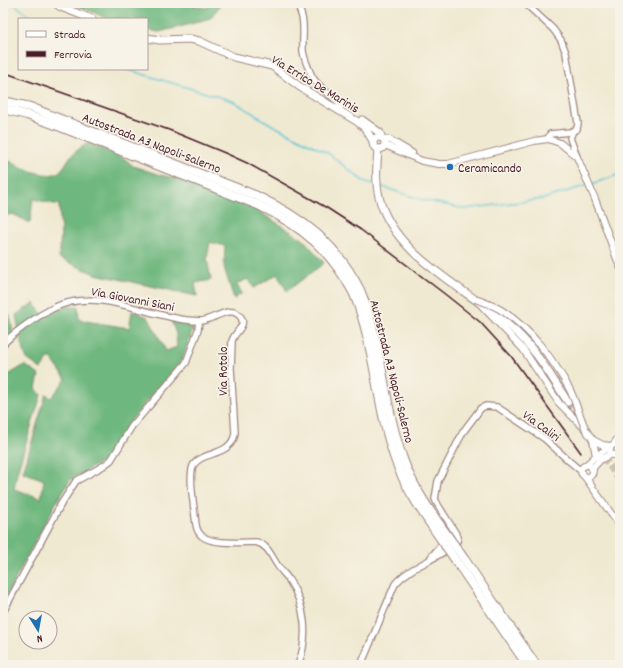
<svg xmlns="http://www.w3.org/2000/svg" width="623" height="668" viewBox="0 0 623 668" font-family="Dekko,sans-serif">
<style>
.forest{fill:#6eb77e;stroke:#5c6b54}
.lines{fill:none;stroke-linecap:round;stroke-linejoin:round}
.stream{stroke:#5ac5d5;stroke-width:1.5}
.primary-tunnel{stroke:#cfc1b0;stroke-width:7;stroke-dasharray:7 3.5;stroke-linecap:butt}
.tertiary-casing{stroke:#9d847e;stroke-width:8}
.secondary-casing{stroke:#9d847e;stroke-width:8}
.primary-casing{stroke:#9d847e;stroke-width:9}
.motorway-casing{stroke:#9d847e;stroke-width:10}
.tertiary{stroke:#fff;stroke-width:5.5}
.secondary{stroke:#fff;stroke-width:6}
.primary{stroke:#fff;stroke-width:7}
.motorway{stroke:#fff;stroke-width:8}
.rail{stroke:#4a1f2b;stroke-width:1.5}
.secondary-bridge-casing{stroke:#9d847e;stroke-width:8;stroke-linecap:butt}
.motorway-bridge-casing{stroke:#9d847e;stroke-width:10;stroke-linecap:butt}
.secondary-bridge{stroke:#fff;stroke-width:6}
.motorway-bridge{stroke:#fff;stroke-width:8}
.poi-dot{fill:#1f6fb2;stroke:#f7f3e8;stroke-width:1.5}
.labels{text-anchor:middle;stroke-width:3.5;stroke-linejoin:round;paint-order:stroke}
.street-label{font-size:13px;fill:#4a1f2b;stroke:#f7f3e8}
.poi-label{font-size:13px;fill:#4a1f2b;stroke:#f7f3e8;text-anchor:start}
</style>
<rect width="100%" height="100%" fill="#f7f3e8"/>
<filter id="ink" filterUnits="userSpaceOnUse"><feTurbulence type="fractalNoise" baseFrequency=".025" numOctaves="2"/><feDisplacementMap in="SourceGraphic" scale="8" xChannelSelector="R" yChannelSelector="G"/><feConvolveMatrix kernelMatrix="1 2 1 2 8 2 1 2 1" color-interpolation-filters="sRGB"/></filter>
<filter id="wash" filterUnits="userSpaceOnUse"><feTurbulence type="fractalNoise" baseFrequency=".012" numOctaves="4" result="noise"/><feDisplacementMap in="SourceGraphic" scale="16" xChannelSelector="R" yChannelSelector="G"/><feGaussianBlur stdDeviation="0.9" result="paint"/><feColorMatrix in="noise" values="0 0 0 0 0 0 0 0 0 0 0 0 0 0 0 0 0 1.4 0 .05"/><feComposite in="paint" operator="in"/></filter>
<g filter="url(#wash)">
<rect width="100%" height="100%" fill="#f0e9d1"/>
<g class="forest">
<path d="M71,3H182L206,8L211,3H222L210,18L191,24L159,32L147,30V19H109Z"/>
<path d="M88,143L111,152L125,159L133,166L160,175L181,179L255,209L304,240L324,263L287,291L277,274L254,288L248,279L236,284L242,293L234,299L224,267L225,246L210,242L207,258L211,280L195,283L197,296L95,274L59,258L61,233L59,205L33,199L30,223L13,214L3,216V157C15,165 50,183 61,170C65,166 67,161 70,157C75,151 82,147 88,143Z"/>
<path d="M34,303L44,317L65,306H78L79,320L129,328L132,311L148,317L166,351L177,347L176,334L171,320L185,323L193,329L182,361L128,424L108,456L100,463L74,477L69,482L57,501L3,602V378L25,365L39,375L36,388L41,395L17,472L14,489L41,498L44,480L23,472L46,394L51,398L66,379L50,357L41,369L27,359L21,343L16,315Z"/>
<path d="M3,305L10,316L15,343L3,351Z"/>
</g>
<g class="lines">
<g class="stream">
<path d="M13,3L33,19"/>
<path d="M125,69L233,101L272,125L328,153L363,181L374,184"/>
<path d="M592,184L620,174"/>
<path d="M380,186L419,199L465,209L543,199L588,185"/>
</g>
</g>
</g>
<g filter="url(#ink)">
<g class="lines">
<g class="primary-tunnel">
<path d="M568,402L582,424"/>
<path d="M592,440L620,481"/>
</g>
<defs>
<g id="tertiary">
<path d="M295,3C307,17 302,34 303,51C304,58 311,77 316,82C323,90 332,96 339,103L341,106L339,111"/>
<path d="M525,3L553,29L561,40L566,53L578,123L577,129L570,132L550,134L548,139"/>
<path d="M573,131L570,138L577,157"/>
<path d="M3,344C13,333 27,324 39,316C48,311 57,305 67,303C108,291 156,320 199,321C211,322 228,305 239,315C249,325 234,332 232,341L231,368L235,433C232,457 200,451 193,466C188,477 195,512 196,525C197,530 198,533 202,536C213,545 242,542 256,542C268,545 271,556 278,566C281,571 286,575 289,580C306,606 309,637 298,665"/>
<path d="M431,557L445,541"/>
<path d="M3,612L61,504L76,481L103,466L111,460L132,426L186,363L198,330L199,321"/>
<path d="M361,665L395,584C412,564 439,560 457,541L458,537L438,505L435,499L438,481L463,432L481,408L486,406L497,407L545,439L569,461L581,471"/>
</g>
<g id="secondary">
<path d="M384,139L390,140L412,153"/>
<path d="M385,145L422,161L439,164H448L467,159L534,141L548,139L560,143L577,157L595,199L620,267"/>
<path d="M482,306L523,349L559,403L586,430L593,440L596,456"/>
<path d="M593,440L603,445L611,446"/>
<path d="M614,444L620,435"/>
<path d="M620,446L614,444C605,449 612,460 620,453"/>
<path d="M586,465L596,456L611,446"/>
<circle cx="587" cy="471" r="6"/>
<path d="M592,469L600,460L611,454"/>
<path d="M585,477L620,526"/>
</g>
<g id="primary">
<path d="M55,3L61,7L92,19"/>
<path d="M147,38L160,40L190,39L199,41L234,57L272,66L300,87L358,122L365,128L373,141"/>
<path d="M362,120L380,133L381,137"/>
<circle cx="379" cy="143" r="6"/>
<path d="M378,149C377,165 375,181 379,197C394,258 471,290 513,329C536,349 551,377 568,402"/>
</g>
<g id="motorway">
<path d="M3,101L30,107L55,117L257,196C303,218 337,244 360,290"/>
<path d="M3,109L27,115L53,124L258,205C303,227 331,250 354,294"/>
<path d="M465,560L536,665"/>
<path d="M458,564L527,665"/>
</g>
</defs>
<use href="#tertiary" class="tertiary-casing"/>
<use href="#secondary" class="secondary-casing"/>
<use href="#primary" class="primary-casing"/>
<use href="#motorway" class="motorway-casing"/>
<use href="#tertiary" class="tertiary"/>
<use href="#secondary" class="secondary"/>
<use href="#primary" class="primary"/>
<use href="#motorway" class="motorway"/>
<path class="rail" d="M3,72L169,130L225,153L247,163L327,208L361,230L446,295L480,322L511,356L581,453"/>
<defs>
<path id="secondary-bridge" d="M475,299C484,302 493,305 501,310C530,328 554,360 570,390C576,403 580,417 586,430"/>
<g id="motorway-bridge">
<path d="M360,290C383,344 383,404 403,459C416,496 443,528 465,560"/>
<path d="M354,294C376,348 376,408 396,462C410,499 436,531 458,564"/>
</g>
</defs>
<use href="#secondary-bridge" class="secondary-bridge-casing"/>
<use href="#motorway-bridge" class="motorway-bridge-casing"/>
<use href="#secondary-bridge" class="secondary-bridge"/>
<use href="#motorway-bridge" class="motorway-bridge"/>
</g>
</g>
<circle class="poi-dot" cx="450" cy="167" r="4"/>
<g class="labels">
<g class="street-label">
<text transform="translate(316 83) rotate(31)" y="5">Via Errico De Marinis</text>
<text transform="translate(152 142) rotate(21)" y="5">Autostrada A3 Napoli-Salerno</text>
<text transform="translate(133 298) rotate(11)" y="5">Via Giovanni Siani</text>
<text transform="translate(222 371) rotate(-90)" y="5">Via Rotolo</text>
<text transform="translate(393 371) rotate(76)" y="5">Autostrada A3 Napoli-Salerno</text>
<text transform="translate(542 425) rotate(36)" y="5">Via Caliri</text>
</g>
<g class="poi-label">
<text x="458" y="172">Ceramicando</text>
</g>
</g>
<rect width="623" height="668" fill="none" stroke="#f7f3e8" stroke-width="16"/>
<rect x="18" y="18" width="130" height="52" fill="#f7f3e8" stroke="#b29e9c"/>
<rect x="26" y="31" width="20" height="6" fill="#ffffff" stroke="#b29e9c"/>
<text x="54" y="38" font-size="12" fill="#4a1f2b">Strada</text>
<rect x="26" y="51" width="20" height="6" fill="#4a1f2b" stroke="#b29e9c"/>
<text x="54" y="58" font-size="12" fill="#4a1f2b">Ferrovia</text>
<g transform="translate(38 630) rotate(169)"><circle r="19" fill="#f7f3e8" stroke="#b29e9c"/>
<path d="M0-3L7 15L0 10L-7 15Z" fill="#1f6fb2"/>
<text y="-6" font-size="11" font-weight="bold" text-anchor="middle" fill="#4a1f2b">N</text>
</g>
</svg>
